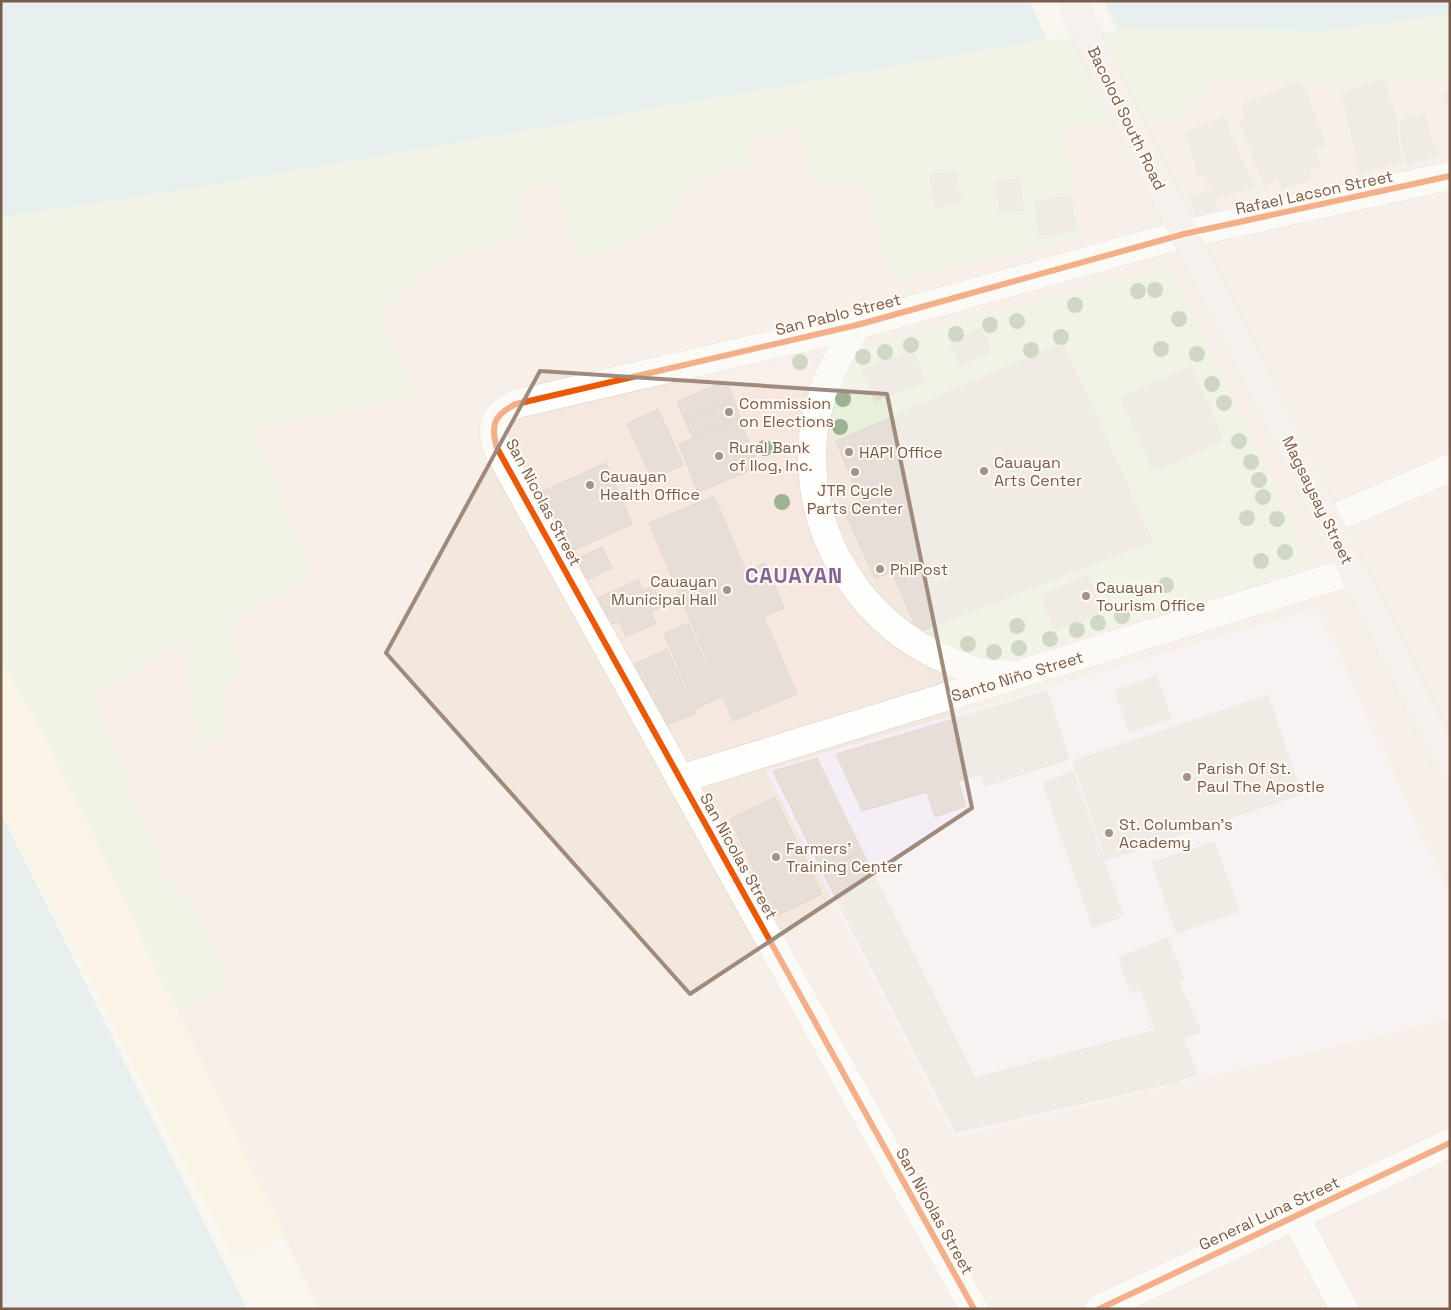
<svg xmlns="http://www.w3.org/2000/svg" width="1451" height="1310" viewBox="0 0 1451 1310" font-family="'Space Grotesk',sans-serif">
<style>
.residential{fill:#f2e8de}
.commercial{fill:#f6e8e1}
.education{fill:#f6eef6}
.green{fill:#e7f0db}
.sand{fill:#fbf2d9}
.water{fill:#d0e8ea}
.pier{fill:#f9f5f0}
.building{fill:#e6ded7;stroke:#e2d8d2}
.lines{fill:none;stroke-linecap:round;stroke-linejoin:round}
.minor-casing{stroke:#d7d1cb;stroke-width:29}
.highway-casing{stroke:#dad1cc;stroke-width:29}
.minor{stroke:#fefefd;stroke-width:28}
.highway{stroke:#f2eae7;stroke-width:28}
.cycleway-casing{stroke:#fffaf3;stroke-width:9}
.cycleway{stroke:#e8590c;stroke-width:6}
.tree{fill:#9eb190}
.marked{fill:none;stroke:#9f8a7d;stroke-width:4;stroke-linejoin:round}
.poi-dot{fill:#a69286;stroke:#fffaf3;stroke-width:2}
.labels{text-anchor:middle;stroke-width:4;stroke-linejoin:round;paint-order:stroke}
.street-label{font-size:16px;fill:#7a5c4d;stroke:#fffaf3}
.poi-label{font-size:16px;fill:#7a5c4d;stroke:#fffaf3;text-anchor:start}
.district-label{font-size:21px;font-weight:bold;letter-spacing:1px;fill:#846695;stroke:#fffaf3}
</style>
<rect width="100%" height="100%" fill="#f9f5f0"/>
<path class="residential" d="M1450,76V1309H319L176,1010L227,982L199,914L169,889L91,692L189,637L188,691L218,695L239,672L230,619L311,578L252,428L415,396L379,310L434,263L522,233L517,193L555,180L578,260L667,225L695,177L749,165L746,139L799,128L814,181L867,186L893,280L1061,125L1181,119L1215,78L1298,77L1321,84L1389,78Z"/>
<path class="commercial" d="M815,354L802,400L800,447L834,576L849,603L874,633L906,659L945,685L680,763L504,440L506,429L514,422Z"/>
<path class="education" d="M1317,608L1450,895V1019L954,1138L766,770Z"/>
<g class="green">
<path d="M1450,14V76L1389,78L1321,84L1298,77L1215,78L1181,119L1062,125L1080,237L893,280L867,186L814,181L799,128L746,139L749,165L695,177L667,225L578,260L555,181L518,193L522,233L434,263L379,310L415,396L253,428L311,578L230,619L239,672L218,695L223,733L201,746L188,691V637L91,692L169,888L199,914L227,982L176,1010L45,736L1,661V217L187,189L806,82L1112,27L1325,31Z"/>
<path d="M1168,268L1312,565L991,664L962,655L918,632L1152,541L1063,343L836,441C826,397 839,385 859,349Z"/>
</g>
<path class="sand" d="M1,661L45,736L286,1238L234,1258L1,810Z"/>
<g class="water">
<path d="M1,1H1450V14L1325,31L1112,27L806,82L187,189L1,217Z"/>
<path d="M1,813L247,1309H1Z"/>
</g>
<path class="pier" d="M1029,1H1104L1117,30L1048,41Z"/>
<g class="building">
<path d="M1383,81L1397,119L1399,150L1402,161L1360,173L1342,92Z"/>
<path d="M1301,82L1326,144L1314,149L1321,165L1309,170L1310,179L1283,189L1279,179L1265,185L1240,123L1248,120L1242,105Z"/>
<path d="M1450,92V110L1444,94Z"/>
<path d="M1424,113L1436,155L1408,165L1402,147L1400,122Z"/>
<path d="M1223,118L1253,187L1217,198L1205,173L1199,175L1186,132Z"/>
<path d="M955,171L961,203L936,207L930,175Z"/>
<path d="M1019,179L1023,210L1000,213L996,182Z"/>
<path d="M1211,190L1220,213L1199,220L1190,197Z"/>
<path d="M1071,196L1076,231L1039,235L1035,201Z"/>
<path d="M981,329L991,352L960,365L950,342Z"/>
<path d="M1063,343L1152,541L918,632L892,572L875,579L843,508L861,501L836,441Z"/>
<path d="M912,350L925,381L875,401L862,370Z"/>
<path d="M1191,367L1223,440L1154,471L1121,398Z"/>
<path d="M726,381L734,400L685,421L677,402Z"/>
<path d="M734,400L740,417L693,437L685,421Z"/>
<path d="M658,409L683,465L652,479L627,424Z"/>
<path d="M739,419L759,467L698,492L679,444Z"/>
<path d="M606,463L632,524L570,552L543,491Z"/>
<path d="M714,496L746,571L765,563L784,608L764,617L797,694L733,721L649,523Z"/>
<path d="M602,547L612,568L587,580L577,559Z"/>
<path d="M1087,576L1102,611L1056,631L1041,596Z"/>
<path d="M638,580L643,591L653,586L662,607L651,612L656,623L626,637L619,621L610,625L598,598Z"/>
<path d="M688,623L721,697L696,708L664,634Z"/>
<path d="M667,649L696,713L662,727L635,664Z"/>
<path d="M1156,676L1171,718L1130,732L1115,691Z"/>
<path d="M1047,691L1069,759L985,786L964,716Z"/>
<path d="M1268,695L1301,794L1106,860L1073,761Z"/>
<path d="M964,716L982,774L958,781L966,806L935,817L927,792L862,811L836,754Z"/>
<path d="M817,758L862,851L822,871L773,771Z"/>
<path d="M1073,772L1123,916L1093,927L1043,783Z"/>
<path d="M775,797L822,894L776,916L730,819Z"/>
<path d="M1214,842L1239,911L1177,933L1152,863Z"/>
<path d="M862,851L975,1078L1156,1030L1176,1082L956,1132L822,871Z"/>
<path d="M1167,938L1184,978L1178,981L1201,1032L1183,1038L1197,1074L1176,1082L1140,989L1131,993L1119,958Z"/>
</g>
<g class="lines">
<defs>
<g id="minor">
<path d="M857,325C832,365 814,402 812,451C810,541 863,623 945,659C958,665 973,671 988,673C995,674 1003,674 1010,675"/>
<path d="M1328,521L1450,468"/>
<path d="M680,779L1353,571"/>
<path d="M1295,1216L1344,1309"/>
<path d="M974,1309L497,448C490,425 494,415 516,404L857,325L1184,234L1450,176"/>
<path d="M1099,1309L1450,1143"/>
</g>
<path id="highway" d="M1072,1L1111,88L1328,521L1450,767"/>
</defs>
<use href="#minor" class="minor-casing"/>
<use href="#highway" class="highway-casing"/>
<use href="#minor" class="minor"/>
<use href="#highway" class="highway"/>
<defs>
<g id="cycleway">
<path d="M974,1309L497,448C490,425 494,415 516,404L857,325L1184,234L1450,176"/>
<path d="M1099,1309L1450,1143"/>
</g>
</defs>
<use href="#cycleway" class="cycleway-casing"/>
<use href="#cycleway" class="cycleway"/>
</g>
<g class="tree">
<circle cx="1155" cy="290" r="8"/>
<circle cx="1138" cy="291" r="8"/>
<circle cx="1075" cy="305" r="8"/>
<circle cx="1179" cy="319" r="8"/>
<circle cx="1017" cy="321" r="8"/>
<circle cx="990" cy="325" r="8"/>
<circle cx="956" cy="334" r="8"/>
<circle cx="1061" cy="337" r="8"/>
<circle cx="911" cy="345" r="8"/>
<circle cx="1161" cy="349" r="8"/>
<circle cx="1031" cy="350" r="8"/>
<circle cx="885" cy="352" r="8"/>
<circle cx="1197" cy="354" r="8"/>
<circle cx="863" cy="357" r="8"/>
<circle cx="800" cy="362" r="8"/>
<circle cx="1212" cy="384" r="8"/>
<circle cx="843" cy="399" r="8"/>
<circle cx="1224" cy="403" r="8"/>
<circle cx="840" cy="427" r="8"/>
<circle cx="1239" cy="441" r="8"/>
<circle cx="765" cy="448" r="8"/>
<circle cx="1251" cy="462" r="8"/>
<circle cx="1259" cy="480" r="8"/>
<circle cx="1263" cy="497" r="8"/>
<circle cx="782" cy="502" r="8"/>
<circle cx="1247" cy="518" r="8"/>
<circle cx="1277" cy="519" r="8"/>
<circle cx="1285" cy="552" r="8"/>
<circle cx="1261" cy="561" r="8"/>
<circle cx="1166" cy="585" r="8"/>
<circle cx="1122" cy="616" r="8"/>
<circle cx="1098" cy="623" r="8"/>
<circle cx="1017" cy="626" r="8"/>
<circle cx="1077" cy="630" r="8"/>
<circle cx="1050" cy="639" r="8"/>
<circle cx="968" cy="644" r="8"/>
<circle cx="1019" cy="648" r="8"/>
<circle cx="994" cy="652" r="8"/>
</g>
<path d="M0 0H1451V1310H0ZM540,371L887,394L972,808L690,994L386,653Z" fill="#f9f5f0" fill-opacity=".55" fill-rule="evenodd"/>
<path class="marked" d="M540,371L887,394L972,808L690,994L386,653Z"/>
<g class="poi-dot">
<circle cx="729" cy="412" r="5"/>
<circle cx="849" cy="452" r="5"/>
<circle cx="719" cy="456" r="5"/>
<circle cx="984" cy="471" r="5"/>
<circle cx="855" cy="472" r="5"/>
<circle cx="590" cy="485" r="5"/>
<circle cx="880" cy="569" r="5"/>
<circle cx="727" cy="590" r="5"/>
<circle cx="1086" cy="596" r="5"/>
<circle cx="1187" cy="777" r="5"/>
<circle cx="1109" cy="833" r="5"/>
<circle cx="776" cy="857" r="5"/>
</g>
<g class="labels">
<g class="street-label">
<text transform="translate(1127 118) rotate(64)" y="6">Bacolod South Road</text>
<text transform="translate(1314 192) rotate(-12)" y="6">Rafael Lacson Street</text>
<text transform="translate(838 314) rotate(-14)" y="6">San Pablo Street</text>
<text transform="translate(1318 500) rotate(64)" y="6">Magsaysay Street</text>
<text transform="translate(544 502) rotate(62)" y="6">San Nicolas Street</text>
<text transform="translate(1017 676) rotate(-17)" y="6">Santo Niño Street</text>
<text transform="translate(739 856) rotate(61)" y="6">San Nicolas Street</text>
<text transform="translate(935 1211) rotate(61)" y="6">San Nicolas Street</text>
<text transform="translate(1269 1213) rotate(-25)" y="6">General Luna Street</text>
</g>
<g class="poi-label">
<text x="739" y="409">Commission<tspan x="739" dy="18">on Elections</tspan></text>
<text x="729" y="453">Rural Bank<tspan x="729" dy="18">of Ilog, Inc.</tspan></text>
<text x="859" y="458">HAPI Office</text>
<text x="994" y="468">Cauayan<tspan x="994" dy="18">Arts Center</tspan></text>
<text x="600" y="482">Cauayan<tspan x="600" dy="18">Health Office</tspan></text>
<text x="855" y="496" text-anchor="middle">JTR Cycle<tspan x="855" dy="18">Parts Center</tspan></text>
<text x="890" y="575">PhlPost</text>
<text x="717" y="587" text-anchor="end">Cauayan<tspan x="717" dy="18">Municipal Hall</tspan></text>
<text x="1096" y="593">Cauayan<tspan x="1096" dy="18">Tourism Office</tspan></text>
<text x="1197" y="774">Parish Of St.<tspan x="1197" dy="18">Paul The Apostle</tspan></text>
<text x="1119" y="830">St. Columban's<tspan x="1119" dy="18">Academy</tspan></text>
<text x="786" y="854">Farmers'<tspan x="786" dy="18">Training Center</tspan></text>
</g>
<g class="district-label">
<text x="794" y="583">CAUAYAN</text>
</g>
</g>
<rect width="1451" height="1310" fill="none" stroke="#7a5c4d" stroke-width="5"/>
</svg>
